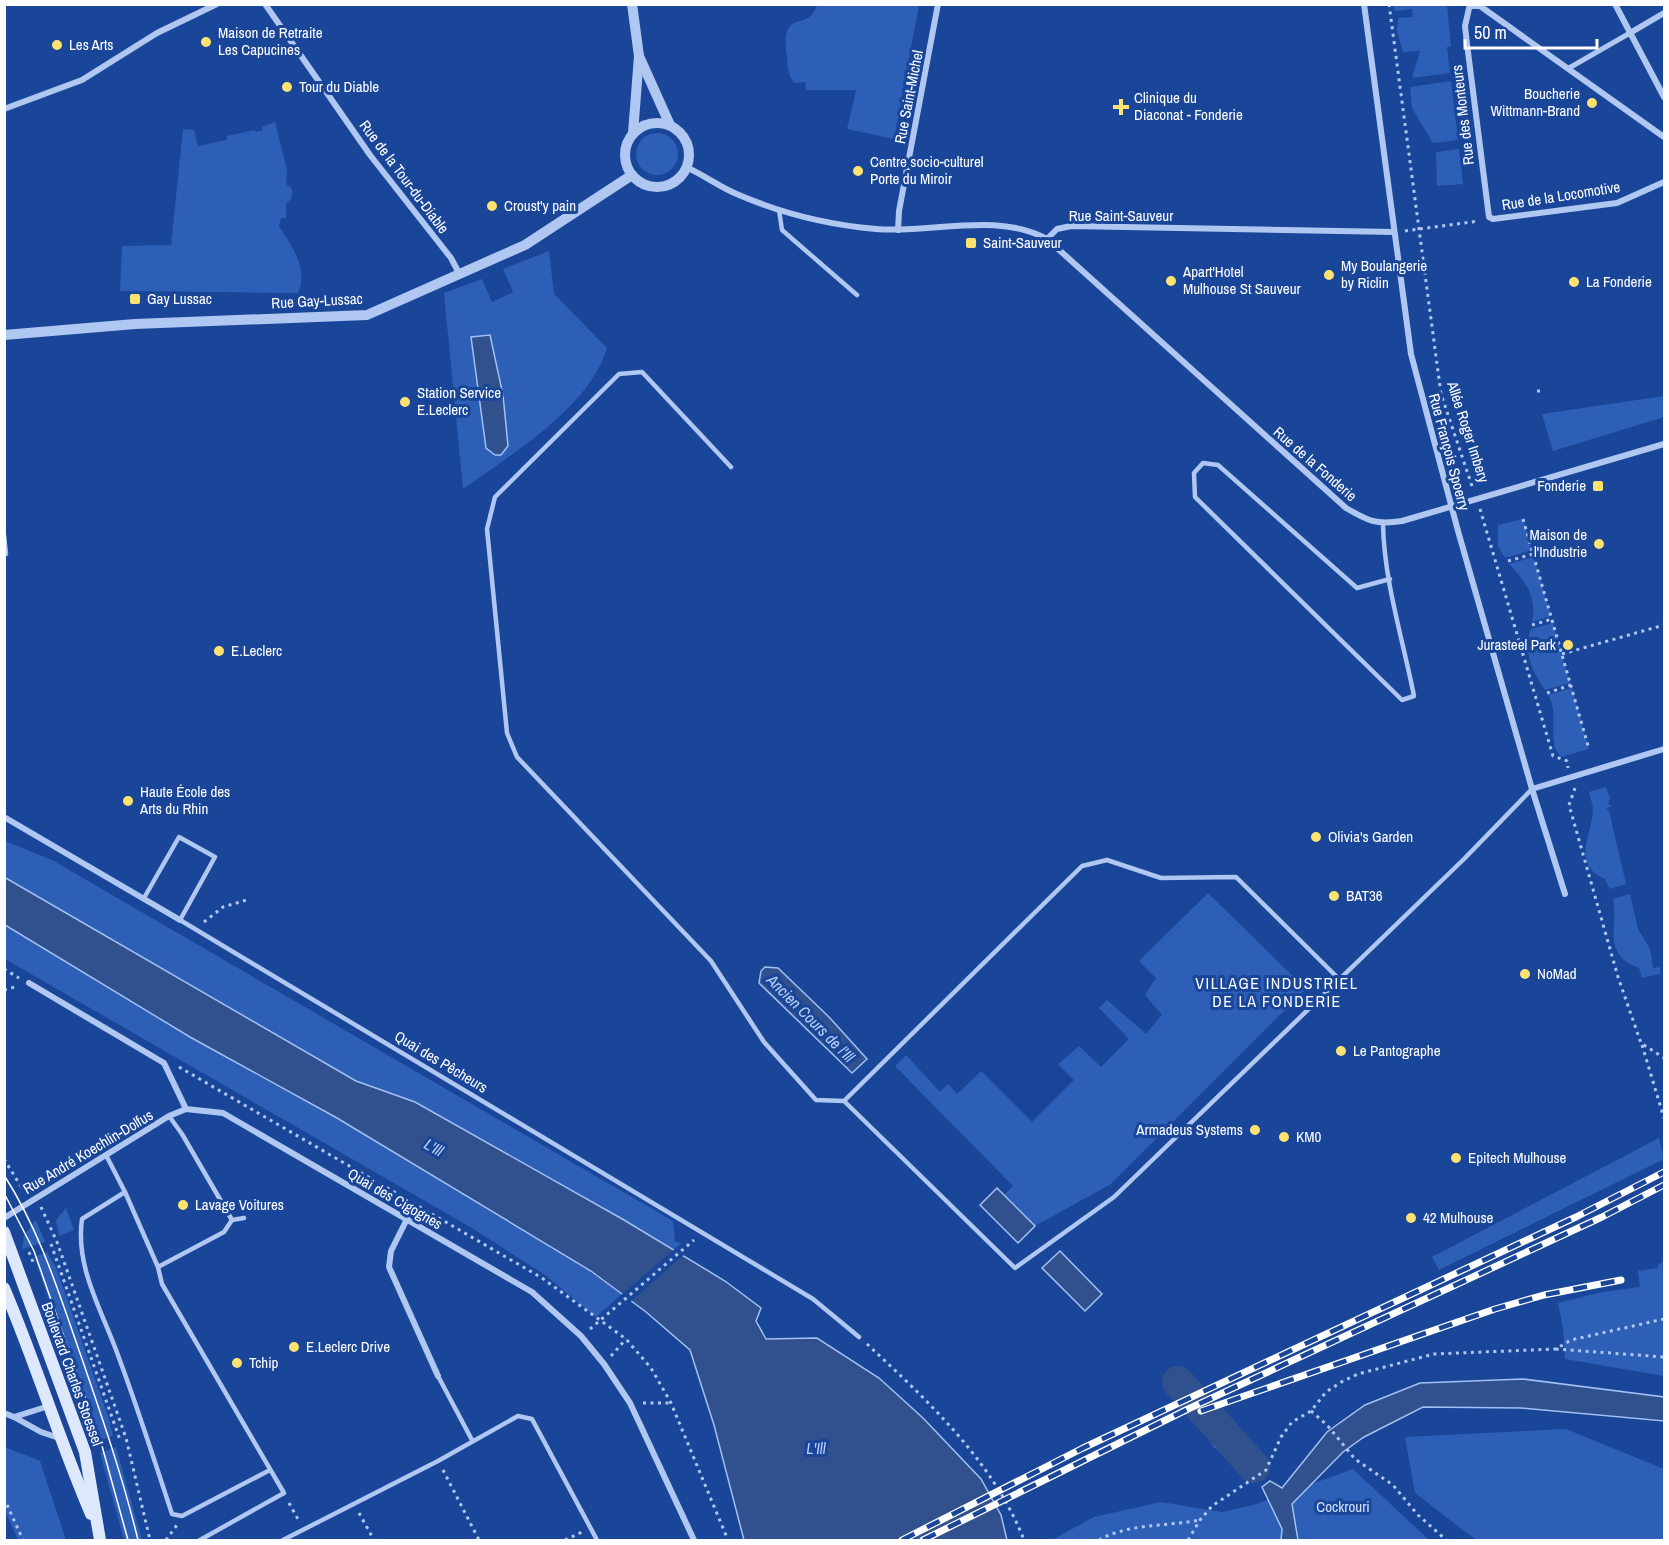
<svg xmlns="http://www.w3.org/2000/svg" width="1669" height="1545" viewBox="0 0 1669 1545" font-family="'Archivo Narrow',sans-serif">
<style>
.green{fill:#2d5fb6}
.water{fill:#30508e;stroke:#a2c0f3;stroke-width:1.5}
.pier{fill:#1a4699}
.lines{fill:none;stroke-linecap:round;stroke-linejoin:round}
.river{stroke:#30508e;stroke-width:32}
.path{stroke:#afc7f1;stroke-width:3;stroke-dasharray:3 4.5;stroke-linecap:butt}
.service{stroke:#afc7f1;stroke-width:4.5}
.pedestrian{stroke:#afc7f1;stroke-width:5}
.minor{stroke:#afc7f1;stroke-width:6}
.tertiary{stroke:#afc7f1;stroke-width:10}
.secondary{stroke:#dde8fc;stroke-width:12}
.tram{stroke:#fff;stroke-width:1.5}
.rail-casing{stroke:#fff;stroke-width:7}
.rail{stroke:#1a4699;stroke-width:4.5;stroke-dasharray:14;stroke-linecap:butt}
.poi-dot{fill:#ffe26f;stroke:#1a4699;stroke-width:2}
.labels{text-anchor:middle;stroke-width:6;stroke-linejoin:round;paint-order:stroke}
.poi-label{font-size:15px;fill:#fff;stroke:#1a4699;text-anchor:start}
.street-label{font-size:15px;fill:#fff;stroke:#1a4699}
.park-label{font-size:15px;fill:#d6e4fc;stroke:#1a4699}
.neighbourhood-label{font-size:16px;letter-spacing:1.5px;fill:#fff;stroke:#1a4699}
.water-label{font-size:16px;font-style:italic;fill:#bbd1f7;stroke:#1a4699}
</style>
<rect width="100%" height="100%" fill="#1a4699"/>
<g class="green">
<path d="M817,5H919L894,139L847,129L856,90H806L805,82L795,83C787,75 788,67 787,56C780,5 808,34 817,5Z"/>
<path d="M1393,5H1447L1451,46L1447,47L1450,73L1412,78L1420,51L1403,52L1397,31L1398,18L1413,17L1412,9L1395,11Z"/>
<path d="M1451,81L1458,140L1433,143L1412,108L1410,87Z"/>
<path d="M275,122L287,170L286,184L292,189V198L286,204V218H281L279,226C291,245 309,269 298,293L120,291L122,246L171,245L183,129L194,130L198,146L227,140V136L255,130L256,132L263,130L262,127Z"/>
<circle cx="657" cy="154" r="21"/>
<path d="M1459,149L1463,184L1437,186L1436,152Z"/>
<path d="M549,251L554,294L607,348C589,408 512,454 463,489L444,293L482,279L492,302L513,292L503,269Z"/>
<path d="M1664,396V417L1553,451L1542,414Z"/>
<path d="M1523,519L1532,550L1505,558L1498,546V525Z"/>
<path d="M1534,557L1551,616L1532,622C1537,596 1526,582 1509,564Z"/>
<path d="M1553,623L1570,683L1545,690C1533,674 1522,649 1531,629Z"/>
<path d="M1572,688L1589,749L1561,757C1546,742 1560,713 1548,695Z"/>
<path d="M1606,787L1610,798L1608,804L1613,806L1606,808L1609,811L1626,884L1610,889L1605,879C1571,864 1592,834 1593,810C1593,804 1590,798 1589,792Z"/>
<path d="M5,841L52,860L673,1221L675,1241L681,1244L673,1250L415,1102L356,1081L5,877Z"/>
<path d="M1208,893L1306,989L1111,1184L1035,1226L1004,1195L1013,1186L895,1066L906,1055L940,1092L948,1084L957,1094L981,1071L1032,1122L1074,1080L1058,1064L1079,1046L1101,1067L1129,1039L1099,1008L1107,1000L1146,1034L1162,1015L1145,995L1156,978L1139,961Z"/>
<path d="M1630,894L1638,929L1650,949L1653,968L1660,967V974L1642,978L1639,968C1601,953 1619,927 1613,899Z"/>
<path d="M4,925L190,1037L337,1118L591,1271L622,1294L596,1317L545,1275L472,1228L5,959Z"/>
<path d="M1659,1138L1664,1159L1439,1270L1432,1257Z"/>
<path d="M66,1208L74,1230L59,1236L56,1220Z"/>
<path d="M36,1220L45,1242L22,1249L24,1235Z"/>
<path d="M47,1252L57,1270L109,1419L113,1436L98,1441L34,1257Z"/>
<path d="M1664,1262V1376L1565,1359L1563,1328L1558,1303L1602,1292L1640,1287L1638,1271L1658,1268V1264Z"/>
<path d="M1566,1429L1664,1469V1540H1476L1415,1493L1405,1437Z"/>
<path d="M5,1447L40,1461L66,1540H18L5,1511Z"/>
<path d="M116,1447L142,1540H124L100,1453Z"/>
<path d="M1353,1469L1429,1540H1052L1094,1517L1161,1502L1222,1512L1253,1505Z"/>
</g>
<g class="water">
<path d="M490,335L503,395L508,446L501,455H495L486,448L471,337Z"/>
<path d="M4,877L356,1081L415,1102L624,1220L725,1281L761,1308L756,1321L766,1339L817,1338L879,1378L923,1418L981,1479L1001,1515L1007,1540H744L714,1425L690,1350L646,1312L591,1271L337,1118L190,1037L5,925Z"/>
<path d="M765,967L778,968L829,1017L867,1059L852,1073L759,983L761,971Z"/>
<path d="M997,1188L1035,1226L1018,1243L980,1205Z"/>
<path d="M1060,1251L1102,1294L1085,1311L1042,1268Z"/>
<path d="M1523,1379L1664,1397V1421L1521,1408L1423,1407L1364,1437L1343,1452L1292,1504L1298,1540H1281L1282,1529L1262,1487L1270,1481L1282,1488L1327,1432L1365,1405L1420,1383Z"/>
<path d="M1221,1419L1256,1464L1251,1470L1215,1447L1203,1428Z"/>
</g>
<path class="pier" d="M676,1248L685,1254L629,1303L620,1296Z"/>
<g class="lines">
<path class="river" d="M1178,1382L1254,1467"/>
<g class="path">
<path d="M1389,4L1441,394L1473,489"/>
<path d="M1405,231L1479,221"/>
<path d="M1537,391H1540"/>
<path d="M1480,509L1553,756L1567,761L1568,768"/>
<path d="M1523,519L1589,749"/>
<path d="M1508,561L1533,554"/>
<path d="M1532,625L1552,619"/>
<path d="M1562,654L1664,625"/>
<path d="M1547,693L1571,685"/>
<path d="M1575,788L1569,805L1618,977L1641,1043L1664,1058"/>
<path d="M204,922L223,907L250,899"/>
<path d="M4,969L19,978"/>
<path d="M4,990L18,986"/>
<path d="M1642,1045L1664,1118"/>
<path d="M179,1067L542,1278L626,1339L651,1368L671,1403L728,1540"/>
<path d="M4,1159L20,1185L27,1190"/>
<path d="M41,1207L57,1242L126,1438L150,1540"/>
<path d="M51,1244L120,1440"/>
<path d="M29,1252L33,1262"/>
<path d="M1664,1319L1571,1340L1556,1349L1664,1357"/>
<path d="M590,1329L694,1240"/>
<path d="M867,1344C928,1401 993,1461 1024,1540"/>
<path d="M611,1356L626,1339"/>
<path d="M643,1403H671"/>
<path d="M1311,1411L1327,1425L1355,1459L1393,1485L1418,1515L1446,1540"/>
<path d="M443,1470L479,1540"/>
<path d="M4,1498L23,1540"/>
<path d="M289,1503L299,1521"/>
<path d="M359,1513L374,1540"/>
<path d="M166,1540L177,1525"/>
<path d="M565,1540L582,1532"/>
<path d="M1099,1540C1129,1523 1165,1527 1199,1520"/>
<path d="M1188,1540L1200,1520L1212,1506L1266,1470L1281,1437L1292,1422L1311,1411L1326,1392L1343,1381L1358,1374L1434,1354L1556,1349"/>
</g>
<g class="service">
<path d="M779,210L782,230L857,295"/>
<path d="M731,467L642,372L619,374L495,497L487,529L507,733L517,757L711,961L764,1042L816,1100L844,1101L1015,1268L1114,1197L1464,859L1532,789"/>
<path d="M1383,524C1384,581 1403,640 1414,696L1402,700L1195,497L1194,473L1203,463L1218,465L1357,588L1390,579"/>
<path d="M4,535L6,554"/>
<path d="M144,898L179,837L215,857L180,920L813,1299L859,1337"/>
<path d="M844,1101L1082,866L1107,860L1161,878L1236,877L1339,979"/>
<path d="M169,1116L182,1134L232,1220"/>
<path d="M107,1157L125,1192"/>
<path d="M158,1267L224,1232L232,1220L244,1218"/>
<path d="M438,1376L472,1440"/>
<path d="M200,1540L284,1493L162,1284L158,1267L125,1192L82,1219C75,1269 103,1312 119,1358C138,1409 155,1462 172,1514L182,1516L270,1470"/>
<path d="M283,1540L438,1461L518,1416L532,1419L597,1540"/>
</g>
<path class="pedestrian" d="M1569,68L1630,33"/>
<g class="minor">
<path d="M265,4L370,155L451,258L460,275"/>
<path d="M1364,4L1411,354L1458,531L1532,789L1565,894"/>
<path d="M1470,4L1465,26L1467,44L1489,217L1493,219L1617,203L1664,182"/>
<path d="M1615,4L1664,97"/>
<path d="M1470,6H1480L1664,137"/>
<path d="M1630,33L1664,13"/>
<path d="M4,109L82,80L157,33L217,4"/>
<path d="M686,167C704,175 721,188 739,195C781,213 830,225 876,229C932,234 995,211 1047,239L1346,508C1368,521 1376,525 1402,521L1664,444"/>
<path d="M898,230L899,211L938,4"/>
<path d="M1047,239L1057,229L1071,226L1394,232"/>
<path d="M1532,789L1664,749"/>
<path d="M4,817L180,920"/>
<path d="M29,983L164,1063L186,1109"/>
<path d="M4,1218L169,1116L186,1109L223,1113L532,1292L581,1336L604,1364L630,1403L694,1540"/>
<path d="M407,1219L391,1251L389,1267L438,1376"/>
<path d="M49,1406L14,1417L41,1432L59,1438"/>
<path d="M4,1413L14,1417"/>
</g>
<g class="tertiary">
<path d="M632,4L639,56L633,133"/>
<path d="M639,56L670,125"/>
<circle cx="657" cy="155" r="32"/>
<path d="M4,335L135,324L367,315L525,245L632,175"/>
</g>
<g class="secondary">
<path d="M4,1232L85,1452L100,1540"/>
<path d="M4,1288C36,1363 59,1440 91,1514"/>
</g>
<g class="tram">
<path d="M4,1175C40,1231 59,1293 81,1356C102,1417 123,1478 138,1540"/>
<path d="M4,1193L34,1251L102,1446L128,1540"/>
</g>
<defs>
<g id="rail">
<path d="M1201,1411L1495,1309L1544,1295L1621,1280"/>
<path d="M902,1540L1083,1448L1576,1217L1664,1172"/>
<path d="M923,1540L1188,1409L1602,1217L1664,1185"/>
</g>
</defs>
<use href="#rail" class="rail-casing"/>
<use href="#rail" class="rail"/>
</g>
<g class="poi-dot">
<circle cx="206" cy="42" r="6"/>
<circle cx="57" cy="45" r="6"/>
<circle cx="287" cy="87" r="6"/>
<circle cx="1592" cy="103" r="6"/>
<path d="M1118 98h6v6h6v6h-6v6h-6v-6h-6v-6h6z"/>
<circle cx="858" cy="171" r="6"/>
<circle cx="492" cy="206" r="6"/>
<rect x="965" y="237" width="12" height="12" rx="3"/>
<circle cx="1329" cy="275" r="6"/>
<circle cx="1171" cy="281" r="6"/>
<circle cx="1574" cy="282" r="6"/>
<rect x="129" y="293" width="12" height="12" rx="3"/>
<circle cx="405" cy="402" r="6"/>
<rect x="1592" y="480" width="12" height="12" rx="3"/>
<circle cx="1599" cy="544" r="6"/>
<circle cx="1568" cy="645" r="6"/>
<circle cx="219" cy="651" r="6"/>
<circle cx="128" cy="801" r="6"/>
<circle cx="1316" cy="837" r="6"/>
<circle cx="1334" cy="896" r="6"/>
<circle cx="1525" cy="974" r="6"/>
<circle cx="1341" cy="1051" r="6"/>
<circle cx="1255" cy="1130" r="6"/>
<circle cx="1284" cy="1137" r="6"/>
<circle cx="1456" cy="1158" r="6"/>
<circle cx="183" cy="1205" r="6"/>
<circle cx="1411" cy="1218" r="6"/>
<circle cx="294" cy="1347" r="6"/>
<circle cx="237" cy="1363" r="6"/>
</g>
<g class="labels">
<g class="poi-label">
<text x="218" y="38">Maison de Retraite<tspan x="218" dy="17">Les Capucines</tspan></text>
<text x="69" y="50">Les Arts</text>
<text x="299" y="92">Tour du Diable</text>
<text x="1580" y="99" text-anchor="end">Boucherie<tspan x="1580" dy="17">Wittmann-Brand</tspan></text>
<text x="1134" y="103">Clinique du<tspan x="1134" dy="17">Diaconat - Fonderie</tspan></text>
<text x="870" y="167">Centre socio-culturel<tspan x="870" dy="17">Porte du Miroir</tspan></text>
<text x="504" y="211">Croust'y pain</text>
<text x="983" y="248">Saint-Sauveur</text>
<text x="1341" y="271">My Boulangerie<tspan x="1341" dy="17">by Riclin</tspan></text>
<text x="1183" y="277">Apart'Hotel<tspan x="1183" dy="17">Mulhouse St Sauveur</tspan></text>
<text x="1586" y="287">La Fonderie</text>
<text x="147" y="304">Gay Lussac</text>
<text x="417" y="398">Station Service<tspan x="417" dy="17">E.Leclerc</tspan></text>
<text x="1586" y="491" text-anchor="end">Fonderie</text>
<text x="1587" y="540" text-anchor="end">Maison de<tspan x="1587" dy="17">l'Industrie</tspan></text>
<text x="1556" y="650" text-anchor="end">Jurasteel Park</text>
<text x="231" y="656">E.Leclerc</text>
<text x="140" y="797">Haute École des<tspan x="140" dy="17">Arts du Rhin</tspan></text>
<text x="1328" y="842">Olivia's Garden</text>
<text x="1346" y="901">BAT36</text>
<text x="1537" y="979">NoMad</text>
<text x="1353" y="1056">Le Pantographe</text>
<text x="1243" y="1135" text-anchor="end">Armadeus Systems</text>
<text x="1296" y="1142">KM0</text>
<text x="1468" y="1163">Epitech Mulhouse</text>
<text x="195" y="1210">Lavage Voitures</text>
<text x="1423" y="1223">42 Mulhouse</text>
<text x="306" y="1352">E.Leclerc Drive</text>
<text x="249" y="1368">Tchip</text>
</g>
<g class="street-label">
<text transform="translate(909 97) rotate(-79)" y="5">Rue Saint-Michel</text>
<text transform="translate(1463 115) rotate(-97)" y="5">Rue des Monteurs</text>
<text transform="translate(404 177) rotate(53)" y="5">Rue de la Tour-du-Diable</text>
<text transform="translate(1561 196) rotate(-9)" y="5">Rue de la Locomotive</text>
<text x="1121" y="221">Rue Saint-Sauveur</text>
<text transform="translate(317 301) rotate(-3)" y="5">Rue Gay-Lussac</text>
<text transform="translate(1468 432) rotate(72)" y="5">Allée Roger Imbery</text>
<text transform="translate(1449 452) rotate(75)" y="5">Rue François Spoerry</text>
<text transform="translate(1315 464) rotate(41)" y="5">Rue de la Fonderie</text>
<text transform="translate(441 1062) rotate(31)" y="5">Quai des Pêcheurs</text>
<text transform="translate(88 1152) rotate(-31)" y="5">Rue André Koechlin-Dolfus</text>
<text transform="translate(395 1199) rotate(30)" y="5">Quai des Cigognes</text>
<text transform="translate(72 1374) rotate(70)" y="5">Boulevard Charles Stoessel</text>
</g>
<g class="park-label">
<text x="1343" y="1512">Cockrouri</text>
</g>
<g class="neighbourhood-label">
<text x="1277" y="989">VILLAGE INDUSTRIEL<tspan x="1277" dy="18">DE LA FONDERIE</tspan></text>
</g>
<g class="water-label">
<text transform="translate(811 1018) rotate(45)" y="6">Ancien Cours de l'Ill</text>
<text transform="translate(434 1147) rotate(30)" y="6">L'Ill</text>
<text x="816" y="1454">L'Ill</text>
</g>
</g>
<rect width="1669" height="1545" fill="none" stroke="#ffffff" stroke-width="12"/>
<path d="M1465 39v9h132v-9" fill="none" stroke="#ffffff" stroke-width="3"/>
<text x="1474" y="39" font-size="18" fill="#ffffff" stroke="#1a4699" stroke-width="4.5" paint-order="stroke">50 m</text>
</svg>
